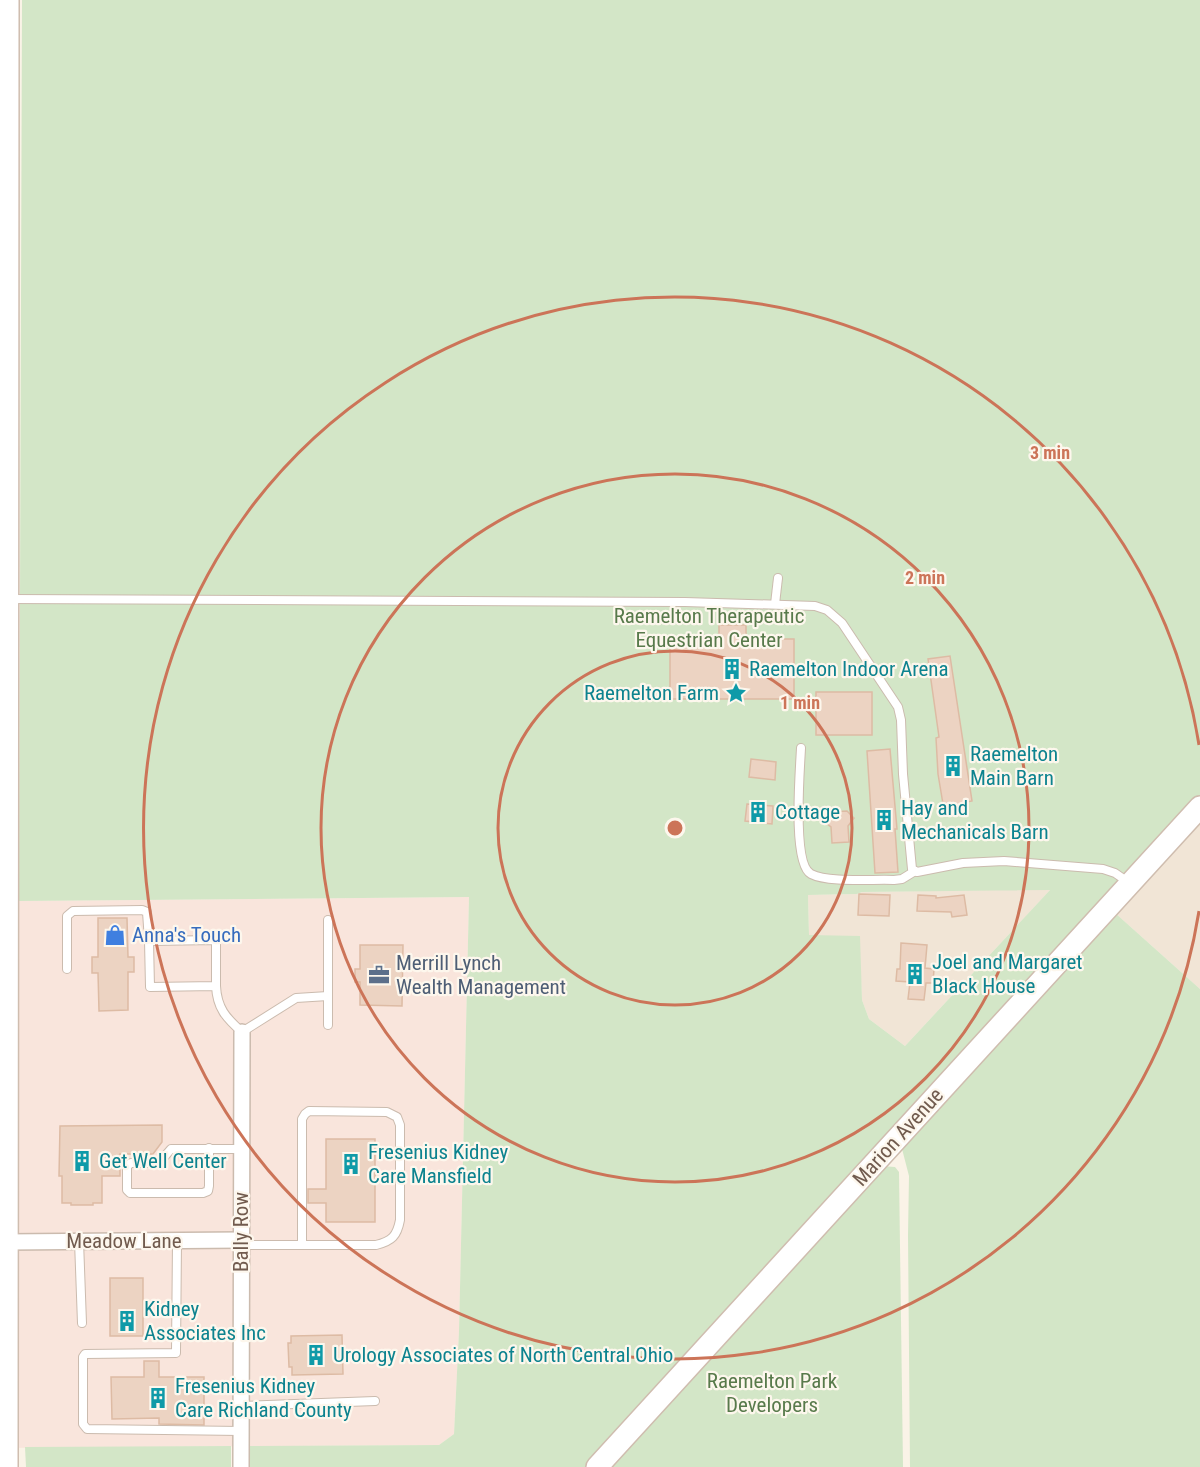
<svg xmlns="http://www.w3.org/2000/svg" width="1200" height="1467" viewBox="0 0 1200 1467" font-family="'Roboto Condensed',sans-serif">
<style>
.residential{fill:#f1e5d6}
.commercial{fill:#f9e5dc}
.green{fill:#d3e6c7;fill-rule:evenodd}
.building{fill:#ecd3c2;stroke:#ddbba4;stroke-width:1.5}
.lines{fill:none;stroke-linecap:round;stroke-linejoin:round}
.lane-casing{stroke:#cbbbae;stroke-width:10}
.street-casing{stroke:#cbbbae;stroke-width:18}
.secondary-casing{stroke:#cfbdaf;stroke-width:24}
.lane{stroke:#fff;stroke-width:8}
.street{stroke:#fff;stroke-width:15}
.secondary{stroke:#fff;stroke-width:21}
.ring{fill:none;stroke:#cc7458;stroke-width:3}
.labels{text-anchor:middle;stroke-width:4.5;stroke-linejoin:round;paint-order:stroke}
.park-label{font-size:21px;fill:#587a4b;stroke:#fdf7ed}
.culture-label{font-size:21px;fill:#0d838f;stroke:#fdf7ed;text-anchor:start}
.shop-label{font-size:21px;fill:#366cbe;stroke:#fdf7ed;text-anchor:start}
.service-label{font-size:21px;fill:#4e5e75;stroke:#fdf7ed;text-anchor:start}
.street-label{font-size:21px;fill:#715b4e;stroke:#fdf7ed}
.centre{fill:#cc7458;stroke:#fdf7ed;stroke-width:3}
.ring-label{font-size:18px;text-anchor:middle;font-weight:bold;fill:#cc7458;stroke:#fdf7ed;stroke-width:4.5;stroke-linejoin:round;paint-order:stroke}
</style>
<rect width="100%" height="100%" fill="#faf3e7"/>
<g class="residential">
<path d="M1200,817V989L1114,912Z"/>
<path d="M1051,889L905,1046L869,1019L862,1000L861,979L809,935L808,895L857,894L862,892Z"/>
</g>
<path class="commercial" d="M469,897L459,1331L454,1434L439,1445L0,1448L18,1111L19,901Z"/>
<g class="green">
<path d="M22,0H1200V797L620,1433L585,1467H250V1446L439,1445L454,1434L459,1331L469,897L19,901ZM1050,890L905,1046L869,1019L862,1000L860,936L809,935L808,895L857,894L862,892Z"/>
<path d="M1114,912L1200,989V1467H910L908,1235L909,1176L901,1145Z"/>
<path d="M881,1166L895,1167L899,1172L903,1467H607Z"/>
<path d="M231,1446V1467H26L25,1447Z"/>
</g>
<g class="building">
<path d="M719,625H746V639H794V699H670V639H719Z"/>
<path d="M950,656L972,801L962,803L963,808L944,810L938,774L936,738L939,737L928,659Z"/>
<rect x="816" y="692" width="56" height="43"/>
<path d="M890,749L897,829H895L898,872L875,873L867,751Z"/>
<path d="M751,759L776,762L775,780L749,777Z"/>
<path d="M747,804L773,806L772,824L745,821Z"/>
<path d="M847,811L854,818L848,826L849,842L832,843L831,827L826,823L825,817L829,812Z"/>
<path d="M859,894L890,895L889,916L858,915Z"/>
<path d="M918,895L936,896V898L964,895L967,915L952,917L951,912L917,911Z"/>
<path d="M98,918H127L128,957H134V972H128V1010L99,1011L98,973H92V957H98Z"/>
<path d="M901,943L927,945L925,968L934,969L933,983H926L924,1000L908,999L910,982L896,981L897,969H900Z"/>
<path d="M360,945H403L402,1006L360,1005V982H355V969H360Z"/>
<path d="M162,1125V1142L153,1154H120V1176H102V1203H93V1205H71V1203H62V1176H59L60,1126Z"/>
<path d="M326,1139H375V1222H326V1203H308V1189H326Z"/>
<rect x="110" y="1278" width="33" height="58"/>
<path d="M342,1335L343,1374L292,1375V1367H289L288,1343H291V1336Z"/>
<path d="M144,1361H159V1377H204V1425L159,1424V1418L112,1419L111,1377H144Z"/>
</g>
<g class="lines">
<defs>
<g id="lane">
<path d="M8,599L685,602L815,606L827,610L842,623L898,707L901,720L903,774L912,869L917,872L963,863L1004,861L1103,869L1115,873L1128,882"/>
<path d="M775,604L778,578"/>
<path d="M801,748C800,770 792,864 811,874C828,883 873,879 894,880L902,879L915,871"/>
<path d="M328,920V1025"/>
<path d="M67,969V916L73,911L142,910L147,912L149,941"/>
<path d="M216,986V940L149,941L150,987L216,986C217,1008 226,1018 242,1032L296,998L328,996"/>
<path d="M209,1148V1186L208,1191L203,1193H130L127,1190V1166L131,1163H159L171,1149H242"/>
<path d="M79,1241L82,1323"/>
<path d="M177,1241L176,1353L85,1354L83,1357V1424L87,1429L241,1431"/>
<path d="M241,1245H376C392,1241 397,1236 400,1220V1125L397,1117L387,1112L309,1111L305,1114L302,1119V1245"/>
<path d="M241,1406L375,1401"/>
</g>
<g id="street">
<path d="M6,1242L241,1240"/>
<path d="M241,1467L242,1032"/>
</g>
<g id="secondary">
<path d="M7,1467L8,0"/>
<path d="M597,1467L1200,807"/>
</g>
</defs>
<use href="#lane" class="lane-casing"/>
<use href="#street" class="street-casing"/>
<use href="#secondary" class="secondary-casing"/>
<use href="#lane" class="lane"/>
<use href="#street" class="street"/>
<use href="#secondary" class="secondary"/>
</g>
<g class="ring">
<circle cx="675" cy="828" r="177"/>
<circle cx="675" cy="828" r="354"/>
<path d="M1199 911A531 531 0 1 1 1199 745"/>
</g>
<defs>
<symbol id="building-bare" viewBox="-9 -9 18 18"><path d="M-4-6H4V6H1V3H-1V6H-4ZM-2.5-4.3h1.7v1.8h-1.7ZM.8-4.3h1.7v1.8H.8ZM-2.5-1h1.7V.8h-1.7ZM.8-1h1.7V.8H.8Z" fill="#0f9aa8" stroke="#fdf7ed" stroke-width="2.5" paint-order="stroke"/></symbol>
<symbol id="sight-bare" viewBox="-9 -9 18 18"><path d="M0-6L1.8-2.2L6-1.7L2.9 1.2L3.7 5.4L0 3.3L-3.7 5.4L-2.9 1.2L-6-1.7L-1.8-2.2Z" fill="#0f9aa8" stroke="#fdf7ed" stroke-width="2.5" paint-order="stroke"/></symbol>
<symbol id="shop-bare" viewBox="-9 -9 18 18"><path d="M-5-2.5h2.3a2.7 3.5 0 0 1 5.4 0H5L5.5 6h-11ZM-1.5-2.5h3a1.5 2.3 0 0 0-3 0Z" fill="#3f7fe0" stroke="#fdf7ed" stroke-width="2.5" paint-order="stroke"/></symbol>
<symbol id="office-bare" viewBox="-9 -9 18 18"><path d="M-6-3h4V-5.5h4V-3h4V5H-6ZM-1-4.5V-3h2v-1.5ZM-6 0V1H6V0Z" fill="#5c6f8a" stroke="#fdf7ed" stroke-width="2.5" paint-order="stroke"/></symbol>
</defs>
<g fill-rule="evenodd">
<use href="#building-bare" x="717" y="654" width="30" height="30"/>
<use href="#sight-bare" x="721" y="678" width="30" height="30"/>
<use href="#building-bare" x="938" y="751" width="30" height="30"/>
<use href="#building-bare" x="743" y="797" width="30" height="30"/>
<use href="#building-bare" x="869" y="805" width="30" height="30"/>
<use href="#shop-bare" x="100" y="920" width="30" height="30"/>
<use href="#building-bare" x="900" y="959" width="30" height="30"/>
<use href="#office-bare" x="364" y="960" width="30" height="30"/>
<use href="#building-bare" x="67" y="1146" width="30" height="30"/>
<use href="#building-bare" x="336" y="1149" width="30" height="30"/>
<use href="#building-bare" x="112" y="1306" width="30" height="30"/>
<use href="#building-bare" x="301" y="1340" width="30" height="30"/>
<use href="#building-bare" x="143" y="1383" width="30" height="30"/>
</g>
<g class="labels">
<g class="park-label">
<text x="709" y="623">Raemelton Therapeutic<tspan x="709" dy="24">Equestrian Center</tspan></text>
<text x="772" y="1388">Raemelton Park<tspan x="772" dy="24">Developers</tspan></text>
</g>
<g class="culture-label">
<text x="749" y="676">Raemelton Indoor Arena</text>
<text x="719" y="700" text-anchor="end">Raemelton Farm</text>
<text x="970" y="761">Raemelton<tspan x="970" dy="24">Main Barn</tspan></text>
<text x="901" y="815">Hay and<tspan x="901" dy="24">Mechanicals Barn</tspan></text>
<text x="775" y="819">Cottage</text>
<text x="932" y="969">Joel and Margaret<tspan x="932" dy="24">Black House</tspan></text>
<text x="368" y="1159">Fresenius Kidney<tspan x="368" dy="24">Care Mansfield</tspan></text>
<text x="99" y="1168">Get Well Center</text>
<text x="144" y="1316">Kidney<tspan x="144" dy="24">Associates Inc</tspan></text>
<text x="333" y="1362">Urology Associates of North Central Ohio</text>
<text x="175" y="1393">Fresenius Kidney<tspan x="175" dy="24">Care Richland County</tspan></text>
</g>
<g class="shop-label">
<text x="132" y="942">Anna's Touch</text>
</g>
<g class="service-label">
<text x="396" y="970">Merrill Lynch<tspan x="396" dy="24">Wealth Management</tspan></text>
</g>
<g class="street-label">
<text transform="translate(898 1137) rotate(-48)" y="7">Marion Avenue</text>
<text transform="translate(241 1232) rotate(-90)" y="7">Bally Row</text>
<text x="124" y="1248">Meadow Lane</text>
</g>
</g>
<circle cx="675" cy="828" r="9" class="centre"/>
<g class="ring-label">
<text x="1050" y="459">3 min</text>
<text x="925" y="584">2 min</text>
<text x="800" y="709">1 min</text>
</g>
</svg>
